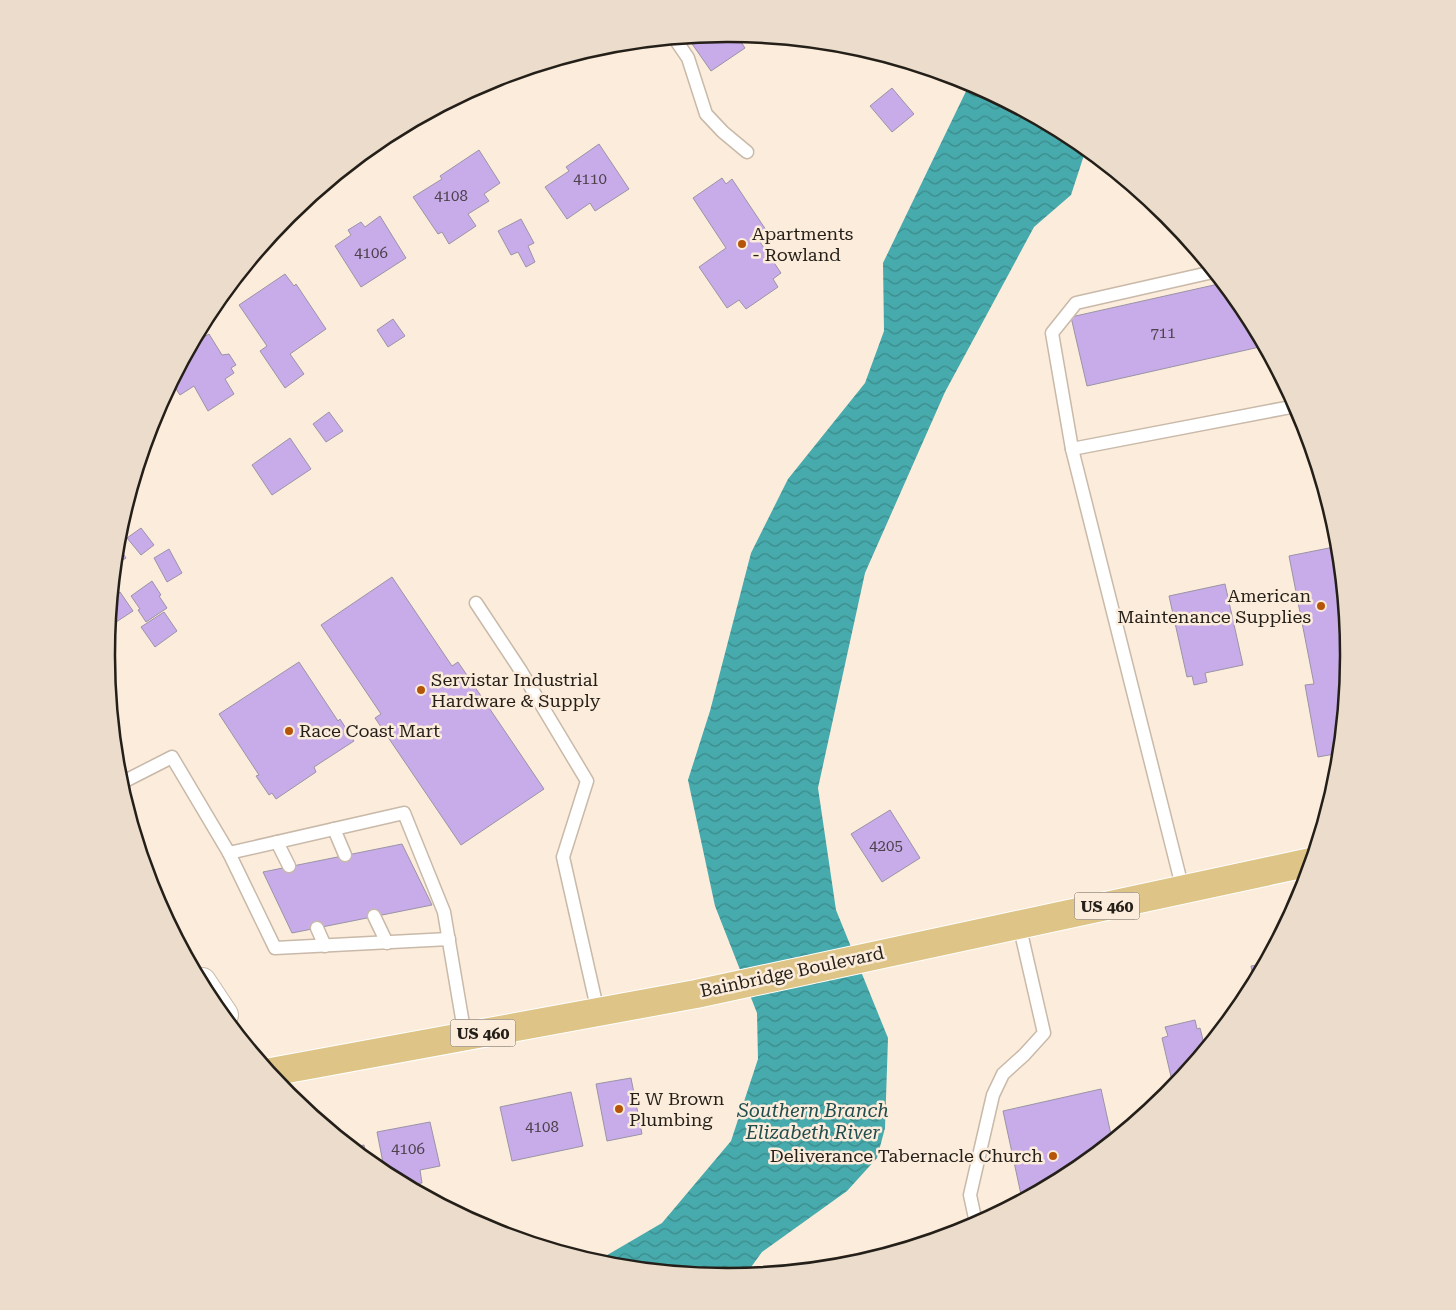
<svg xmlns="http://www.w3.org/2000/svg" width="1456" height="1310" viewBox="0 0 1456 1310" font-family="'Roboto Serif',serif">
<style>
.water{fill:url(#water-waves)}
.building{fill:#c8acea;stroke:#9b93a6}
.lines{fill:none;stroke-linecap:round;stroke-linejoin:round}
.lane-casing{stroke:#c9b9a9;stroke-width:15}
.secondary-casing{stroke:#c9b9a9;stroke-width:30}
.primary-casing{stroke:#fff;stroke-width:30}
.lane{stroke:#fff;stroke-width:12}
.secondary{stroke:#fff;stroke-width:28}
.primary{stroke:#dec487;stroke-width:28}
.poi-dot{fill:#b4550a;stroke:#fcecdb;stroke-width:2}
.labels{text-anchor:middle;stroke-width:5;stroke-linejoin:round;paint-order:stroke}
.number-label{font-size:15px;fill:#4d424c}
.shield{fill:#fcecdb;stroke:#655c52;stroke-width:1}
.shield-label{font-size:16px;font-weight:bold;fill:#241f18}
.poi-label{font-size:18px;fill:#241f18;stroke:#fcecdb;text-anchor:start}
.street-label{font-size:18px;fill:#241f18;stroke:#fcecdb}
.water-label{font-size:19px;font-style:italic;fill:#214d4e;stroke:#fcecdb}
.rim{fill:none;stroke:#241f18;stroke-width:2.5}
</style>
<defs>
<pattern id="water-waves" width="16" height="10" patternUnits="userSpaceOnUse" patternTransform="scale(1.25)"><rect width="16" height="10" fill="#47aaac"/><path d="M0 5q4-4 8 0t8 0" fill="none" stroke="#3b8a8b"/></pattern>
</defs>
<rect width="100%" height="100%" fill="#fcecdb"/>
<path class="water" d="M970,83L1073,139L1086,149L1071,195L1034,227L945,392L865,573L818,788L836,910L888,1038L885,1128L877,1158L847,1191L762,1252L746,1274L728,1276L607,1264L597,1261L662,1223L731,1141L758,1059L757,1013L715,906L688,780L710,711L751,553L788,479L865,383L884,331L883,263Z"/>
<g class="building">
<path d="M728,34L745,35L739,39L745,48L711,71L688,38Z"/>
<path d="M892,88L914,114L892,132L870,106Z"/>
<path d="M599,144L629,189L595,211L590,203L567,219L545,187L569,171L566,167Z"/>
<path d="M479,150L500,183L484,194L489,201L468,214L476,226L449,244L442,232L438,234L413,197L442,179L440,176Z"/>
<path d="M722,178L726,184L732,179L768,233L758,239L781,273L773,279L778,287L746,309L739,300L727,308L699,267L726,248L693,198Z"/>
<path d="M380,216L406,258L361,287L335,246L351,235L348,230L361,222L365,227Z"/>
<path d="M521,219L534,243L528,246L535,262L526,267L518,252L511,255L498,231Z"/>
<path d="M285,274L294,286L296,284L326,329L290,354L304,374L285,388L260,351L267,346L239,305Z"/>
<path d="M1223,283L1245,310L1264,346L1087,386L1071,317Z"/>
<path d="M393,319L405,336L388,347L377,330Z"/>
<path d="M209,334L222,355L229,354L236,365L231,368L234,373L225,379L234,394L208,411L194,386L180,395L172,383L175,378L184,372L181,367L187,357L196,350L193,344Z"/>
<path d="M329,412L343,431L326,442L313,424Z"/>
<path d="M290,438L311,469L272,495L252,465Z"/>
<path d="M141,528L154,545L141,555L127,538Z"/>
<path d="M118,546L126,558L116,564Z"/>
<path d="M1339,546L1349,655L1340,753L1318,757L1305,685L1314,684L1289,556Z"/>
<path d="M169,549L182,573L167,582L154,558Z"/>
<path d="M392,577L452,666L458,662L544,789L461,845L375,718L381,714L321,625Z"/>
<path d="M152,581L161,595L159,596L167,608L146,622L138,610L140,609L131,596Z"/>
<path d="M1225,584L1243,665L1205,673L1207,682L1194,685L1192,676L1187,677L1169,596Z"/>
<path d="M120,592L133,611L110,626L113,594L114,596Z"/>
<path d="M164,612L177,631L155,647L141,627Z"/>
<path d="M299,662L338,721L340,719L354,741L314,767L316,772L276,799L272,793L269,795L256,776L259,775L219,714Z"/>
<path d="M890,810L920,858L882,882L851,834Z"/>
<path d="M402,844L432,905L292,933L263,872Z"/>
<path d="M1264,964L1251,987L1249,977H1253L1251,966Z"/>
<path d="M1195,1020L1197,1029L1200,1028L1205,1048L1179,1080L1172,1081L1162,1038L1168,1036L1165,1027Z"/>
<path d="M631,1078L642,1134L607,1141L596,1084Z"/>
<path d="M1101,1089L1112,1139L1073,1172L1022,1199L1003,1111Z"/>
<path d="M571,1092L583,1146L512,1161L500,1107Z"/>
<path d="M430,1122L440,1166L420,1170L422,1183L409,1185L404,1183L402,1173L390,1175L385,1173L377,1132Z"/>
<path d="M364,1145L366,1158L353,1147Z"/>
</g>
<g class="lines">
<defs>
<g id="lane">
<path d="M675,39L688,58L706,114L723,132L747,152"/>
<path d="M1072,449L1296,406"/>
<path d="M476,603L521,671L587,781L563,857L598,1012"/>
<path d="M121,783L172,757L229,853L404,813L444,912L465,1036"/>
<path d="M334,829L345,855"/>
<path d="M277,842L289,866"/>
<path d="M229,853L275,948L449,939"/>
<path d="M1183,890L1072,449L1052,333L1076,303L1213,272"/>
<path d="M374,916L387,943"/>
<path d="M317,928L325,946"/>
<path d="M976,1223L970,1195L993,1095L1003,1074L1024,1055L1044,1033L1019,924"/>
</g>
<path id="secondary" d="M202,982L224,1015"/>
<path id="primary" d="M271,1072L696,994L1311,862"/>
</defs>
<use href="#lane" class="lane-casing"/>
<use href="#secondary" class="secondary-casing"/>
<use href="#primary" class="primary-casing"/>
<use href="#lane" class="lane"/>
<use href="#secondary" class="secondary"/>
<use href="#primary" class="primary"/>
</g>
<g class="poi-dot">
<circle cx="742" cy="244" r="5"/>
<circle cx="1321" cy="606" r="5"/>
<circle cx="421" cy="690" r="5"/>
<circle cx="289" cy="731" r="5"/>
<circle cx="619" cy="1109" r="5"/>
<circle cx="1053" cy="1156" r="5"/>
</g>
<g class="labels">
<g class="number-label">
<text x="590" y="184">4110</text>
<text x="451" y="201">4108</text>
<text x="371" y="258">4106</text>
<text x="1163" y="338">711</text>
<text x="886" y="851">4205</text>
<text x="542" y="1132">4108</text>
<text x="408" y="1154">4106</text>
</g>
<g class="shield">
<rect x="1074.5" y="892.5" width="65" height="27" rx="4"/>
<rect x="450.5" y="1019.5" width="65" height="27" rx="4"/>
</g>
<g class="shield-label">
<text x="1107" y="912">US 460</text>
<text x="483" y="1039">US 460</text>
</g>
<g class="poi-label">
<text x="752" y="240">Apartments<tspan x="752" dy="21">- Rowland</tspan></text>
<text x="1311" y="602" text-anchor="end">American<tspan x="1311" dy="21">Maintenance Supplies</tspan></text>
<text x="431" y="686">Servistar Industrial<tspan x="431" dy="21">Hardware &amp; Supply</tspan></text>
<text x="299" y="737">Race Coast Mart</text>
<text x="629" y="1105">E W Brown<tspan x="629" dy="21">Plumbing</tspan></text>
<text x="1043" y="1162" text-anchor="end">Deliverance Tabernacle Church</text>
</g>
<g class="street-label">
<text transform="translate(792 972) rotate(-12)" y="6">Bainbridge Boulevard</text>
</g>
<g class="water-label">
<text x="813" y="1117">Southern Branch<tspan x="813" dy="22">Elizabeth River</tspan></text>
</g>
</g>
<path d="M0 0H1456V1310H0ZM727 42H728A612 612 0 0 1 1340 654V656A612 612 0 0 1 728 1268H727A612 612 0 0 1 115 656V654A612 612 0 0 1 727 42Z" fill="#ebdccb" fill-rule="evenodd"/>
<path class="rim" d="M727 42H728A612 612 0 0 1 1340 654V656A612 612 0 0 1 728 1268H727A612 612 0 0 1 115 656V654A612 612 0 0 1 727 42Z"/>
</svg>
